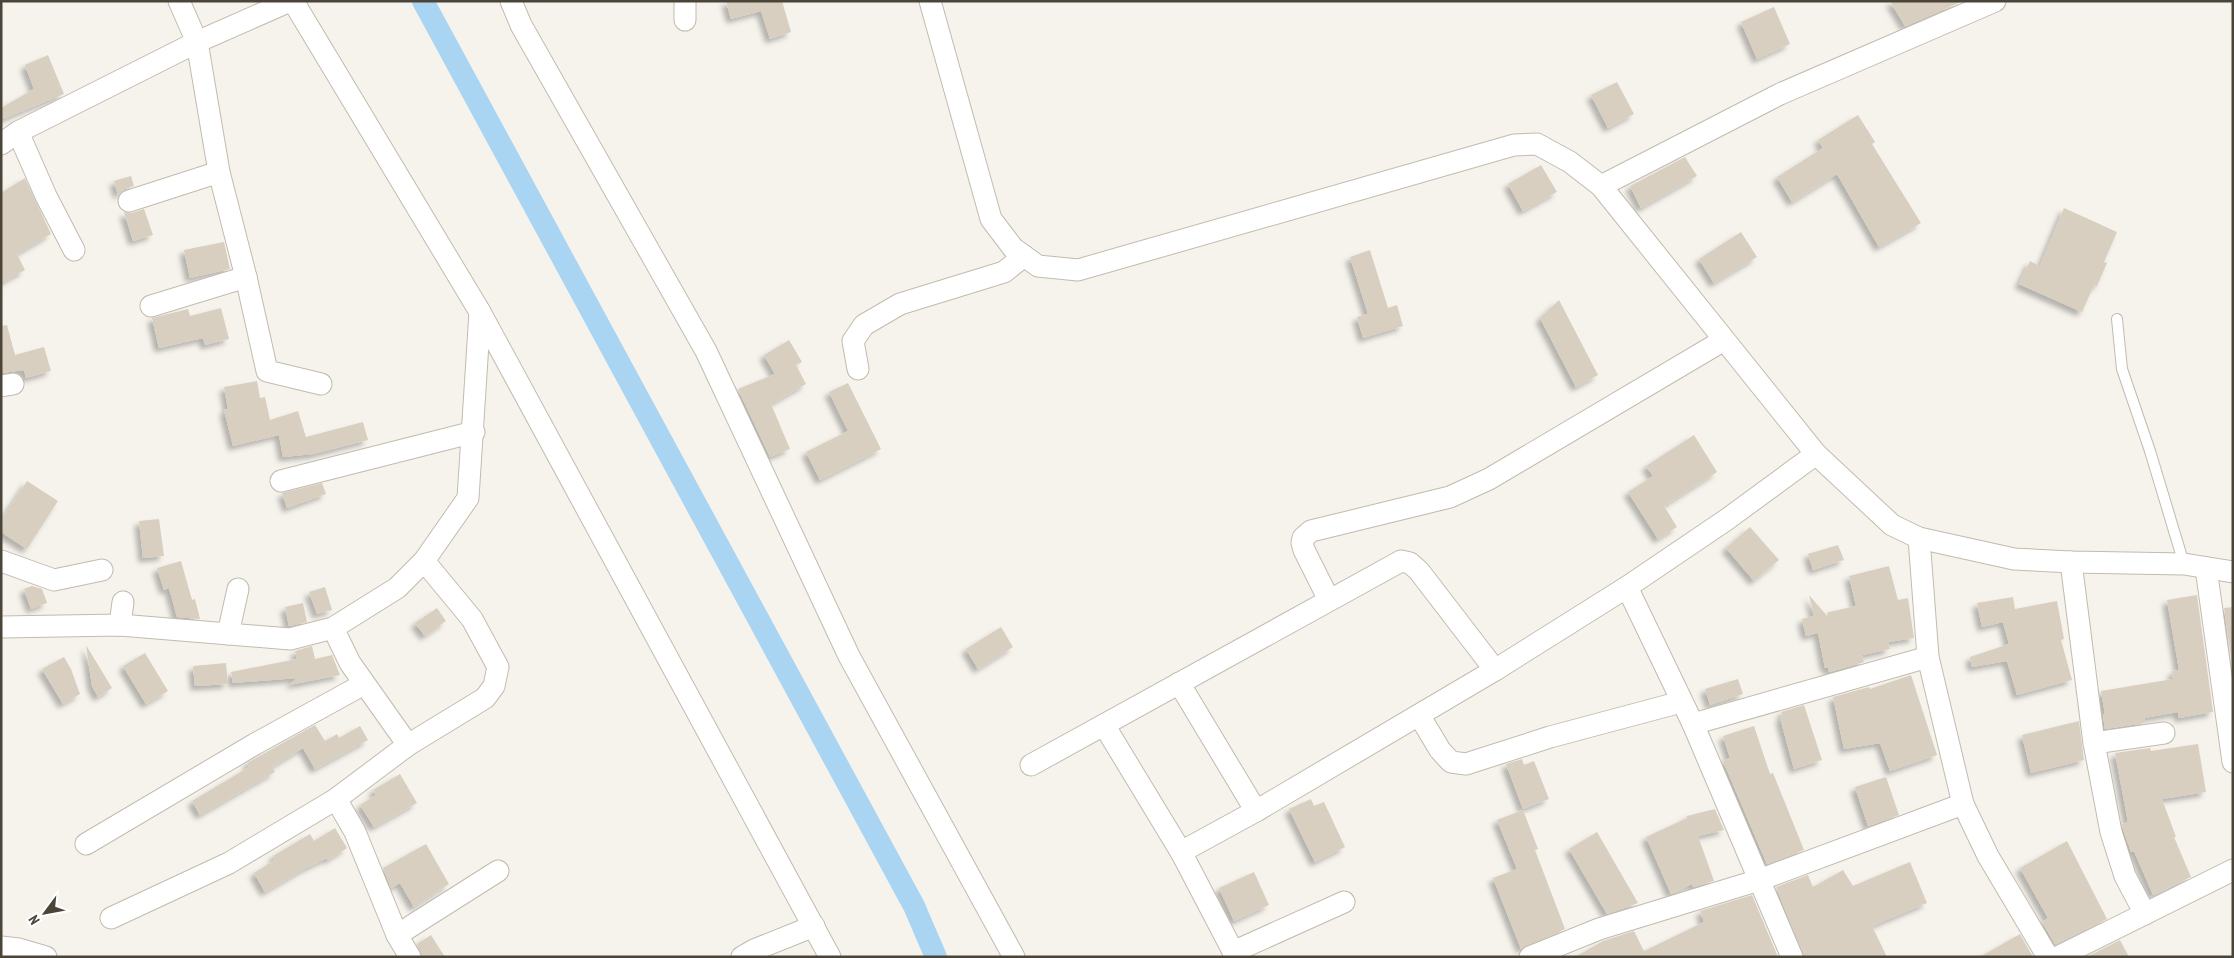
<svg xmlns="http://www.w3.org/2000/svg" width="2234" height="958" viewBox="0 0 2234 958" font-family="'PT Sans Narrow',sans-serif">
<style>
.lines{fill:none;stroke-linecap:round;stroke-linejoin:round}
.canal{stroke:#a9d4f2;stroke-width:22}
.building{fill:#d8cfc1;filter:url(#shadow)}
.lane-casing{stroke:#c2bbae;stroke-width:12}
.street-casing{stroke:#c2bbae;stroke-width:23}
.lane{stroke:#fff;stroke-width:10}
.street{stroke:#fff;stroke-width:21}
</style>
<defs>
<filter id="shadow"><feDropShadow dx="-4.5" dy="4.5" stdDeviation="2.5" flood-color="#0004"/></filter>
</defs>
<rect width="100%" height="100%" fill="#f6f3ec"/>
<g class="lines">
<path class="canal" d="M423,1L914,906L936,957"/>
</g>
<g class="building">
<path d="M726,1H782L791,32L770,39L761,11L731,19Z"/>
<path d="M1890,1H1963L1905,26Z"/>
<path d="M1774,7L1790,44L1757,59L1741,22Z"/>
<path d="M48,55L64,94L3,119L1,108L34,89L25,65Z"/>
<path d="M1617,82L1634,114L1608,128L1591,95Z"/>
<path d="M1858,115L1875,142L1872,144L1921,223L1879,247L1837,174L1792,202L1777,177L1823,148L1818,140Z"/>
<path d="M1685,157L1697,176L1641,208L1630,186Z"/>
<path d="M1541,165L1557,192L1523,211L1508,184Z"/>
<path d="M131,176L134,186L125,189L118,195L114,181Z"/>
<path d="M25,178L51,234L17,254L25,270L1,283V193Z"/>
<path d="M2064,208L2117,232L2104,262L2107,263L2097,286L2094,285L2082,312L2019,284L2030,261L2040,266Z"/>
<path d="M144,209L153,235L133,241L124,212L132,213Z"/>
<path d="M1741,232L1757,257L1714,283L1699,259Z"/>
<path d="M224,242L230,269L190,278L184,250Z"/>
<path d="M1370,250L1388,308L1397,305L1403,326L1363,338L1357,317L1368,314L1350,257Z"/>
<path d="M1559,300L1598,375L1576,387L1540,318Z"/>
<path d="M221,308L229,339L205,345L203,338L159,348L152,318L188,309L190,316Z"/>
<path d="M7,325L15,355L44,347L51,371L26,378L24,370L1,373V326Z"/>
<path d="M789,340L802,362L796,365L806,384L771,404L790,449L770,457L738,389L775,374L764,355Z"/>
<path d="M257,381L260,398L265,397L270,420L298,411L306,437L363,422L368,440L313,454L283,457L279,435L233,446L224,410L228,409L224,387Z"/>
<path d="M848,383L881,449L820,480L806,452L848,431L829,392Z"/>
<path d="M1694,435L1717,472L1664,506L1677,527L1658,539L1628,492L1653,476L1646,466Z"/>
<path d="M27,481L58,501L27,549L1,532V521Z"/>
<path d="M322,483L326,494L287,508L282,493Z"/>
<path d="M159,519L164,556L143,558L139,521Z"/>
<path d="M1750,527L1779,560L1754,581L1726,548Z"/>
<path d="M1838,545L1844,560L1813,570L1808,554Z"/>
<path d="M181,561L192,600L195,599L200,619L177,617L169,588L164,590L157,568Z"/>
<path d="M1889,566L1898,600L1908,598L1914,638L1888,642L1890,649L1862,655L1864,662L1829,672L1828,667L1825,668L1818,633L1806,636L1802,619L1814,616L1809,595L1828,617L1827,613L1829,612L1856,606L1849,576Z"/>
<path d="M32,586L42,589L47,603L31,609L24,589Z"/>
<path d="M325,587L332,610L317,614L309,592Z"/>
<path d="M2197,595L2213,712L2179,718L2178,712L2144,718L2145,723L2105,729L2103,715L2105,714L2101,691L2173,679L2172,671L2179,670L2167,600Z"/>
<path d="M2013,597L2015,609L2057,601L2064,639L2061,640L2072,680L2017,695L2007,661L1972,667L1970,657L2009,644L2003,622L1982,627L1977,603Z"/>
<path d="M303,603L307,622L289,626L285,607Z"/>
<path d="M2233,607V670L2224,608Z"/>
<path d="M437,608L446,621L425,636L415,623Z"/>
<path d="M1001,627L1013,647L978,669L966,649Z"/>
<path d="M86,645L112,688L98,697L92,686Z"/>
<path d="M312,646L315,659L332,655L340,675L289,685L297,678L233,683L231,672L297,659L295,651Z"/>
<path d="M145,653L168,691L146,704L123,666Z"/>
<path d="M64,657L71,669L80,694L63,704L42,669Z"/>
<path d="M226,663L228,684L195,686L193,666Z"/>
<path d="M1911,675L1937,755L1890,771L1880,743L1844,749L1833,697L1869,687L1870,689Z"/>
<path d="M1738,679L1743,694L1710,705L1705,689Z"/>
<path d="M1804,705L1822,760L1794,769L1780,718L1783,717L1781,712Z"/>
<path d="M2079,721L2084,760L2031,773L2022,735Z"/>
<path d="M315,725L325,741L337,734L339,738L360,726L368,740L315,769L303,748L272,767L275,772L200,815L192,801L249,767L247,763Z"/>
<path d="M1754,726L1770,774L1773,773L1804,850L1767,864L1723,761L1730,758L1723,736Z"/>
<path d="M2198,744L2206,792L2162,799L2176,837H2174L2191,877L2153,895L2134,851L2131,852L2123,829L2122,824L2128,822L2115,753L2150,748L2151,751Z"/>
<path d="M1522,759L1524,765L1534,761L1549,799L1523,809L1506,764Z"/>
<path d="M400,774L417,803L374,827L360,805L376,795L373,790Z"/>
<path d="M1886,777L1899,815L1868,826L1855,787Z"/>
<path d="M1311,799L1314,806L1324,802L1345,847L1315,862L1289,809Z"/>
<path d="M1715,809L1724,830L1698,836L1714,881L1693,887L1692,884L1671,894L1646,837L1687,818V816Z"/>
<path d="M1523,810L1538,849L1535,850L1565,929L1521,949L1493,878L1517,869L1497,820Z"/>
<path d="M335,828L347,848L328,860L327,858L304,869L265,892L254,873L275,860L273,856L310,834L314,841Z"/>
<path d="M1597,832L1638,903L1607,914L1569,849Z"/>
<path d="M2067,841L2107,919L2055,944L2042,922L2048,918L2020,868Z"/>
<path d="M426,844L449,884L414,907L400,883L391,888L383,868Z"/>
<path d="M1910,862L1927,903L1872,926L1887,957H1804L1776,887L1808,875L1813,887L1843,870L1853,886Z"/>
<path d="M1254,872L1269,905L1234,921L1219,888Z"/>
<path d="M1752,895L1778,957H1575L1603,941L1634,931L1644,951L1704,922L1700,911Z"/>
<path d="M2020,934L2033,957H1980Z"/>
<path d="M431,935L445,957H422L417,944Z"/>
<path d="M2120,940L2129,957H2087Z"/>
</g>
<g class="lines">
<defs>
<path id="lane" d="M2117,319L2122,369L2150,451L2184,564"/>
<g id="street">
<path d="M179,1L197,42L219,172L246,277L267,371L321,384"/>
<path d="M293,1L480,312L830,957"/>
<path d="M511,1L521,25L706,351L849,656L1014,957"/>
<path d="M685,1V20"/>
<path d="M930,1L991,219L1013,248L1038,266L1078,270L1514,145L1537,144L1570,162L1601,186L1816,454L1892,525L1919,538L2014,559L2071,562L2184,564L2233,572"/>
<path d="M18,132L46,196L74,250"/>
<path d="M1,144L18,132L197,42L290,1"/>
<path d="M1601,186L1780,94L1995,1"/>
<path d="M129,201L219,172"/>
<path d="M151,306L246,277"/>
<path d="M858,369L853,341L864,325L900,304L1004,272L1024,256"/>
<path d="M1,386L13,384"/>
<path d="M281,481L474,432"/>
<path d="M1,561L54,580L102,570"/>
<path d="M2071,562L2094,743L2111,832L2125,876L2145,914"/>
<path d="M2206,568L2233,762"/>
<path d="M1627,587L1693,724L1792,957"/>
<path d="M1329,600L1304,550L1302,543L1303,538L1311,531L1450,497L1489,479L1724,340"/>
<path d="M120,625L123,602"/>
<path d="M1,627L120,625L290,639L333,628L397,588L424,561L468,498L480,312"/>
<path d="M333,628L350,663L408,745"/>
<path d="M228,634L238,589"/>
<path d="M1928,657L1963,804L1988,856L2048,957"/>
<path d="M1179,683L1256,811"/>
<path d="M1419,715L1440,750L1451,762L1466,764L1550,737L1681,702"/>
<path d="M1693,724L1928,657L1919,538"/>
<path d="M1104,725L1181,852L1236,957"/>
<path d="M2094,743L2164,733"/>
<path d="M1031,765L1401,561L1410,563L1419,571L1495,670"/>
<path d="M336,799L355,832L397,935L498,871"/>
<path d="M86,844L255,744L364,684"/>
<path d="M1181,852L1256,811L1495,670L1627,587L1726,520L1816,454"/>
<path d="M111,918L229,863L336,799L408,745L485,698L494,686L498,667L472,619L424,561"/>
<path d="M397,935L410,957"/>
<path d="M1,947L19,949L46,957"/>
<path d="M1233,952L1344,902"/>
<path d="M742,957L754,950L814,926"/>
<path d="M1530,957L1599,929L1759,880L1963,804"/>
<path d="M2058,957L2233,870"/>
</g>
</defs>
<use href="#lane" class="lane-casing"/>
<use href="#street" class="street-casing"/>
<use href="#lane" class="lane"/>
<use href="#street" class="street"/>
</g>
<rect width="2234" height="958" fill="none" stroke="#4b4439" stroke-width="5"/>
<g transform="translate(45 913) rotate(238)" stroke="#ffffff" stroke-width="4" paint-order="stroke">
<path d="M0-4L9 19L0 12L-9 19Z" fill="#4b4439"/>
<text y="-8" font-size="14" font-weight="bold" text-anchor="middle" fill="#4b4439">N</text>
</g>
</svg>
